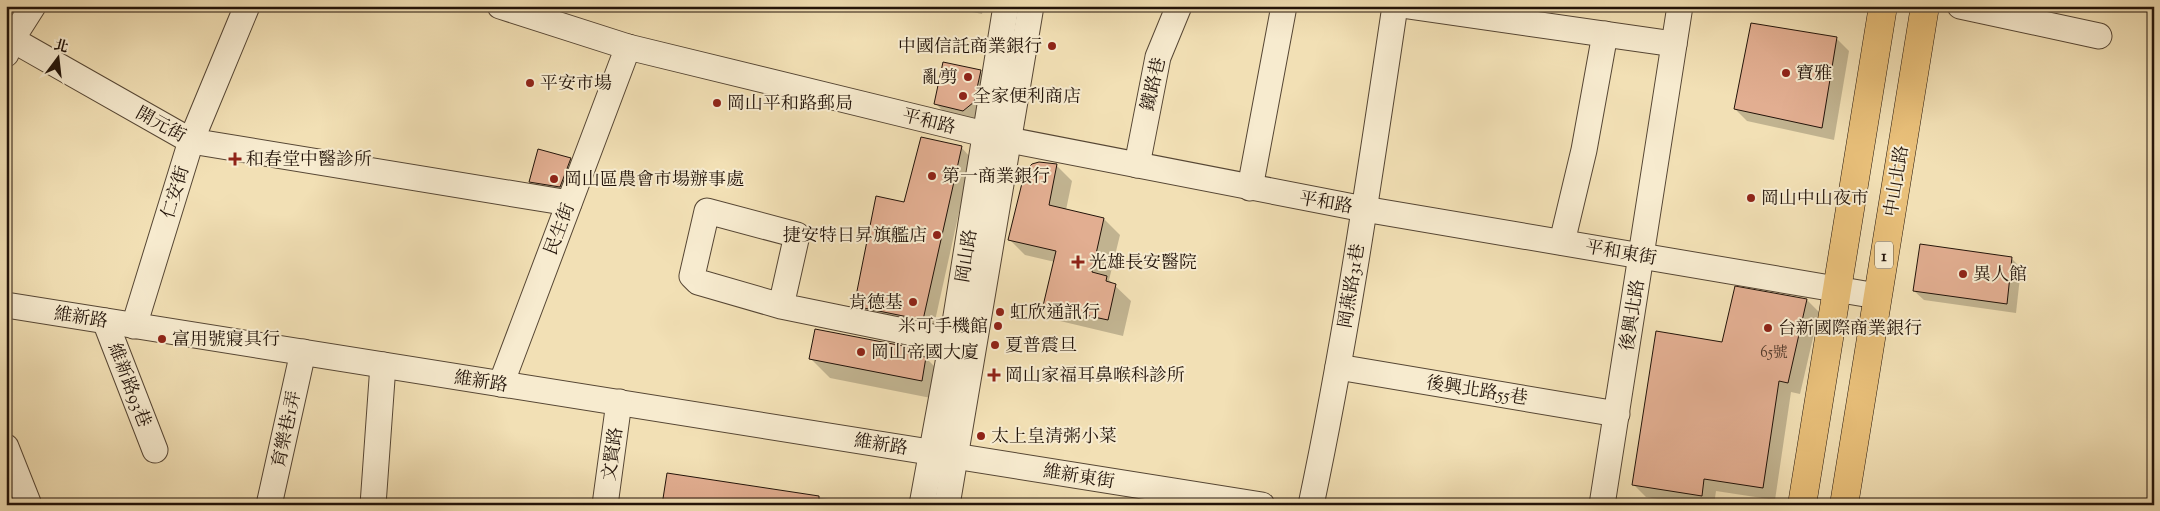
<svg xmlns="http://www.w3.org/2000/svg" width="2160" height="511" viewBox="0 0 2160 511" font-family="'Sorts Mill Goudy','Noto Serif TC',serif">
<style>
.shadow{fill:#0003}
.building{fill:#e2ae91;stroke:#221309}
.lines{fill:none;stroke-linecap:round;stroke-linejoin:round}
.minor-casing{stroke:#564634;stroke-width:27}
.major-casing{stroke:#221309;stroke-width:29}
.minor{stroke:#f7ebcf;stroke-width:25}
.major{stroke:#e9c07a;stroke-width:28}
.poi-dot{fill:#8f2418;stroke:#f7ebcf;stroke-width:2}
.labels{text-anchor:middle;stroke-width:4;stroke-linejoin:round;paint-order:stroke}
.number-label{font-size:15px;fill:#523a2b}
.shield{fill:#f7ebcf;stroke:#625444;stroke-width:1}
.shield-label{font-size:16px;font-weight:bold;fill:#221309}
.poi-label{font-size:18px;fill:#221309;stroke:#f7ebcf;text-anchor:start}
.street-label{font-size:18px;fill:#221309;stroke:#f7ebcf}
</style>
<rect width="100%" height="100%" fill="#f2e0b5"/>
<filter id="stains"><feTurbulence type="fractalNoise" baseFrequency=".004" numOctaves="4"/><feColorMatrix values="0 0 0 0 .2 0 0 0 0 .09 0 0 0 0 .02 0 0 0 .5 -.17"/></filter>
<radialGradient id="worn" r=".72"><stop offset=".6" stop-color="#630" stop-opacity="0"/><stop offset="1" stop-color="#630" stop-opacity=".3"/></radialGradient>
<g class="shadow">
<path d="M944,6H996L995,12L983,9L982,14Z"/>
<path d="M1837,39L1849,51L1834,140L1747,121L1735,109Z"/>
<path d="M980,72L992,84L975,122L947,115L935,103Z"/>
<path d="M961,147L971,158L933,330L865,316L855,306L905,204Z"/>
<path d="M570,159L580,168L569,196L540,191L530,181Z"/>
<path d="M1056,165L1072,181L1066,210L1104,219L1120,235L1109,280L1131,301L1123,336L1060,321L1044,305L1055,262L1025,255L1009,239Z"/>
<path d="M2011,258L2021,268L2016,313L1924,300L1914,291Z"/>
<path d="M1807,300L1819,312L1800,394L1791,392L1775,500L1716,491L1714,505H1696L1646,497L1634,485L1723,343Z"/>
<path d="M918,350L938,370L941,400L830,378L810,358Z"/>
<path d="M668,474L867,505H663Z"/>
</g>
<g class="building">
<path d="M1751,23L1837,37L1822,128L1734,109Z"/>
<path d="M943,62L981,70L974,102L963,111L934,104Z"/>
<path d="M921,137L962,146L923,320L854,306L876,196L904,202Z"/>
<path d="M538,149L571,158L560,187L529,182Z"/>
<path d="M1039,162L1057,164L1049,205L1104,218L1092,272L1107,276L1106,281L1116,284L1108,320L1043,306L1056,251L1008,240L1025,171L1032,164Z"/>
<path d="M1920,244L2012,257L2007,304L1913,291Z"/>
<path d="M1735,286L1807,299L1788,383L1779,381L1763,488L1704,479L1702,496L1632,485L1656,331L1722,342Z"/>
<path d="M815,329L919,349L918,356L926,357L922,381L809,359Z"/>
<path d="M667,473L819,496V505H662Z"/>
</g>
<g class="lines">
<defs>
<g id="minor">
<path d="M500,6L628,47L1009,140L1364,209L1877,296"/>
<path d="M1408,6L1674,44"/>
<path d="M1960,6L2099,36"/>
<path d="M6,36L191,141L569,203"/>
<path d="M6,54L12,39L33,6"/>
<path d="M1137,165L1158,57L1179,6"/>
<path d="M1250,188L1284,6"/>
<path d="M1562,242L1584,150L1605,34"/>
<path d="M6,305L1262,505"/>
<path d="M781,306L797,235L707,211L692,276L698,282L781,306L952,341"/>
<path d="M105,321L155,450"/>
<path d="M134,326L191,141L247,6"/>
<path d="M1338,367L1617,414"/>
<path d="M501,384L628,47"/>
<path d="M6,447L29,505"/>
<path d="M269,505L303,352"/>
<path d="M373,505L383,365"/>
<path d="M605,505L619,402"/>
<path d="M922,505L952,341L1006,6"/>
<path d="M947,505L1031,6"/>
<path d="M1311,505C1346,340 1370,173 1395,6"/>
<path d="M1602,505L1680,6"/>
</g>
<g id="major">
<path d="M1802,505L1883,6"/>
<path d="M1844,505L1925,6"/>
</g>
</defs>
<use href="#minor" class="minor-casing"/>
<use href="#major" class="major-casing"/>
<use href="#minor" class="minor"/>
<use href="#major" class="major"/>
</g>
<g class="poi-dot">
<circle cx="1052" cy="46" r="5"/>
<circle cx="1786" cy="73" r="5"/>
<circle cx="968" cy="77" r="5"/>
<circle cx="530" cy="83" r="5"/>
<circle cx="963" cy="96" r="5"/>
<circle cx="717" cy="103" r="5"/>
<path d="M232.5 151.5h5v5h5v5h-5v5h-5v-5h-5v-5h5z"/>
<circle cx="932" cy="176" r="5"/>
<circle cx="554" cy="179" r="5"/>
<circle cx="1751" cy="198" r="5"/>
<circle cx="937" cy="235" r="5"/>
<path d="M1075.5 254.5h5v5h5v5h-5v5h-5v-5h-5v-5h5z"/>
<circle cx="1963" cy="274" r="5"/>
<circle cx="913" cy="302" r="5"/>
<circle cx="1000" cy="312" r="5"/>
<circle cx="998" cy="326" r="5"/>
<circle cx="1768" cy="328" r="5"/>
<circle cx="162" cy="339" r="5"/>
<circle cx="995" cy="345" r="5"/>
<circle cx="861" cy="352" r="5"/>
<path d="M991.5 367.5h5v5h5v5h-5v5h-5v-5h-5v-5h5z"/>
<circle cx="981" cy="436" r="5"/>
</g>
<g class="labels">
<g class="number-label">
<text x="1774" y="357">65號</text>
</g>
<rect class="shield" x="1875" y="241.5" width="18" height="27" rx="4"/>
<g class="shield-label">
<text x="1884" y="261">1</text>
</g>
<g class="poi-label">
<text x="1042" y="52" text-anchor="end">中國信託商業銀行</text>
<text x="1796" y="79">寶雅</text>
<text x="958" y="83" text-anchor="end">亂剪</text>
<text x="540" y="89">平安市場</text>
<text x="973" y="102">全家便利商店</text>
<text x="727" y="109">岡山平和路郵局</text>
<text x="246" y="165">和春堂中醫診所</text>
<text x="942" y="182">第一商業銀行</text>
<text x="564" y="185">岡山區農會市場辦事處</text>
<text x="1761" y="204">岡山中山夜市</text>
<text x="927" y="241" text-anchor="end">捷安特日昇旗艦店</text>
<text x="1089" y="268">光雄長安醫院</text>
<text x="1973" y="280">異人館</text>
<text x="903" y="308" text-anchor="end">肯德基</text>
<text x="1010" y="318">虹欣通訊行</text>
<text x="988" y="332" text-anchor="end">米可手機館</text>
<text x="1778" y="334">台新國際商業銀行</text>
<text x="172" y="345">富用號寢具行</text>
<text x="1005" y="351">夏普震旦</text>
<text x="871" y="358">岡山帝國大廈</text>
<text x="1005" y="381">岡山家福耳鼻喉科診所</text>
<text x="991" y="442">太上皇清粥小菜</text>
</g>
<g class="street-label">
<text transform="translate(1153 84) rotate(-77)" y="6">鐵路巷</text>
<text transform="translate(929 121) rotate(14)" y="6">平和路</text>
<text transform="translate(161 124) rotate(29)" y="6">開元街</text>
<text transform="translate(1896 181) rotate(-81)" y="6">中山北路</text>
<text transform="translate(175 192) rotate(-73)" y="6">仁安街</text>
<text transform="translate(1326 202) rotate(10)" y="6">平和路</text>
<text transform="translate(559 229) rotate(-69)" y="6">民生街</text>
<text transform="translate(1621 252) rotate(10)" y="6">平和東街</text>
<text transform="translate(966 256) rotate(-81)" y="6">岡山路</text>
<text transform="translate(1351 286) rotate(-81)" y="6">岡燕路31巷</text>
<text transform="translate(1632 315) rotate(-81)" y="6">後興北路</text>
<text transform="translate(81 317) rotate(9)" y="6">維新路</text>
<text transform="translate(481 381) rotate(9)" y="6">維新路</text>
<text transform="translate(130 385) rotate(69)" y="6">維新路93巷</text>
<text transform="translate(1477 390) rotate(9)" y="6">後興北路55巷</text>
<text transform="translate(286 429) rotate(-78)" y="6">育樂巷1弄</text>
<text transform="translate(881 444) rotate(9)" y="6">維新路</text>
<text transform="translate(612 454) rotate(-82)" y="6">文賢路</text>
<text transform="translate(1079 476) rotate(9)" y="6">維新東街</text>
</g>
</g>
<rect width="2160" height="511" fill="none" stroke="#f2e0b5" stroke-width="25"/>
<rect x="8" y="8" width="2145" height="496" fill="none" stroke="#221309" stroke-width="2.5"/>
<rect x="12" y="12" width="2135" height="486" fill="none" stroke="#221309"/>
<g transform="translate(58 58) rotate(15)" stroke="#f7ebcf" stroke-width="4" paint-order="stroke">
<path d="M0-4L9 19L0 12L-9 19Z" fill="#221309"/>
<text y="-8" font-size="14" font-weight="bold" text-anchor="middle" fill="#221309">北</text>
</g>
<rect width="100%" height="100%" filter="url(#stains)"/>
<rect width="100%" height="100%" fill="url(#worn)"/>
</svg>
